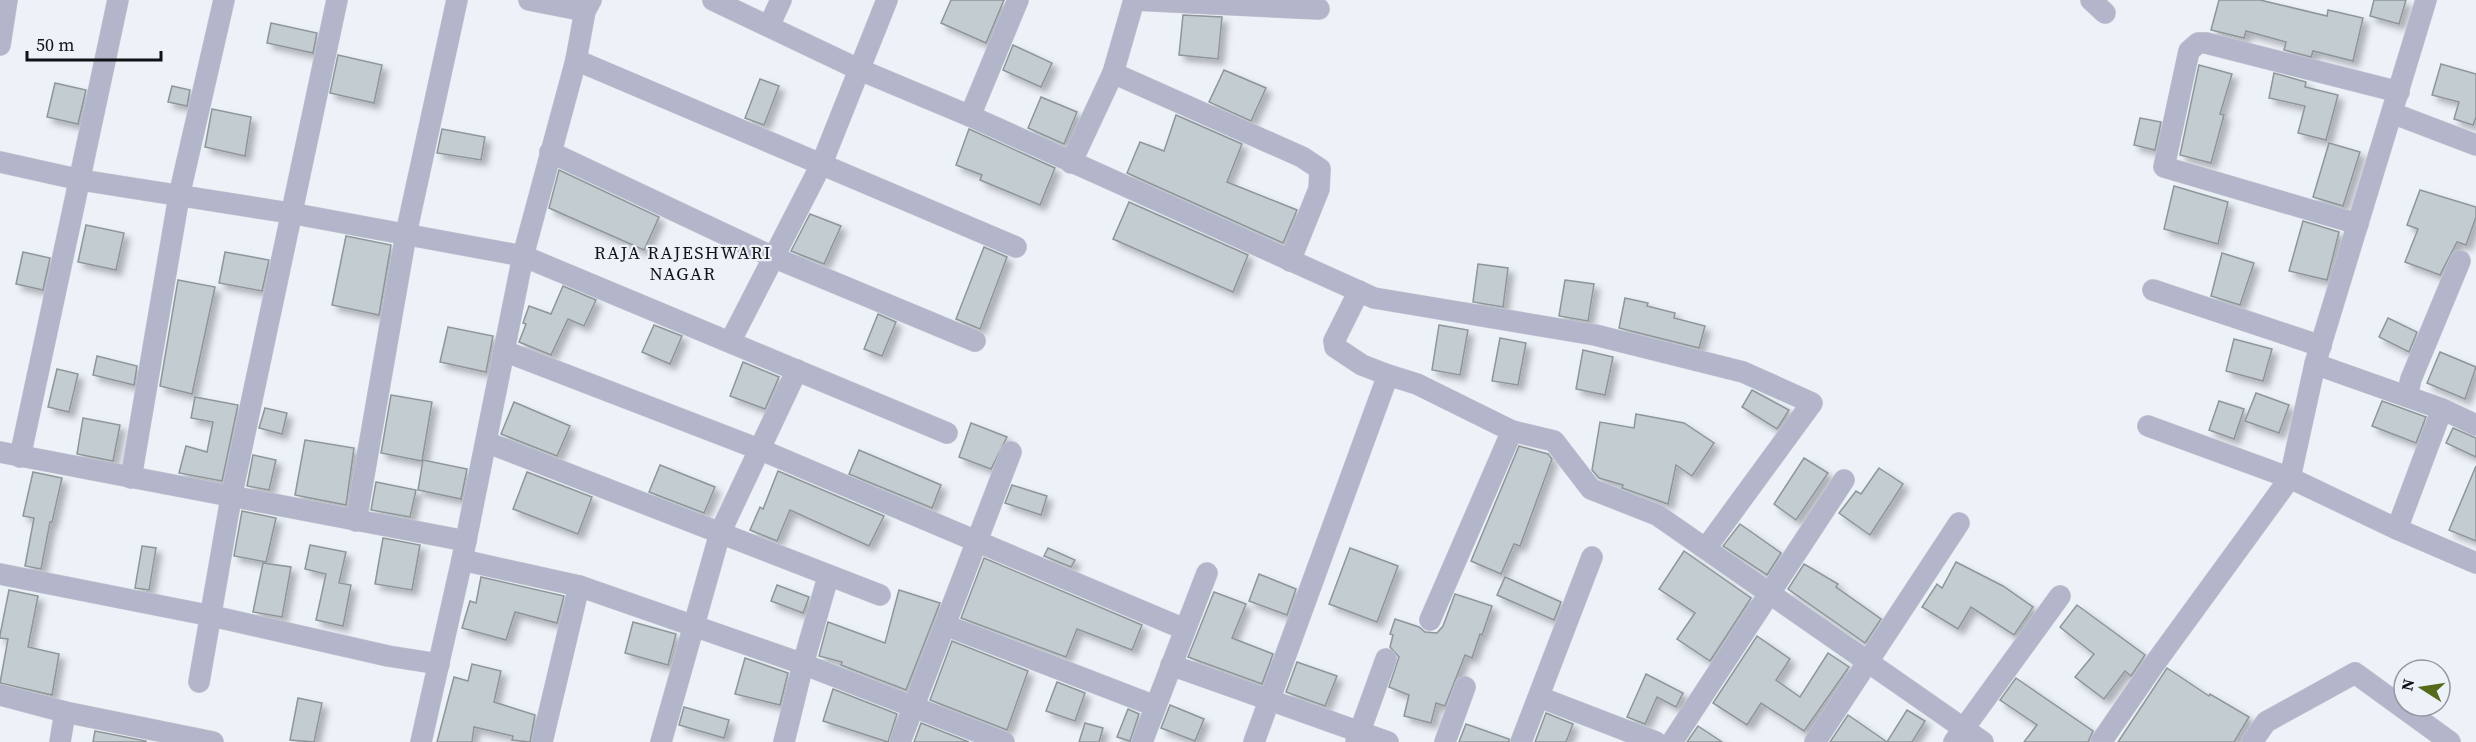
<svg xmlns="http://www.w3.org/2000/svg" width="2476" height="742" viewBox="0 0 2476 742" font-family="'Source Serif 4',serif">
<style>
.building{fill:#c3ccd1;stroke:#8e969a;stroke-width:1.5;filter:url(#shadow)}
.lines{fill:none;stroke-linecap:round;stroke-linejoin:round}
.minor-casing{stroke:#caced5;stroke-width:22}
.minor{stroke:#b3b5ca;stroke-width:21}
.labels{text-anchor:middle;stroke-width:4.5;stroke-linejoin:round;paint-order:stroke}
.neighbourhood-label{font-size:18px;letter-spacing:1.5px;fill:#101215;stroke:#edf2f9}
</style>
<defs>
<filter id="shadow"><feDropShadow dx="5.5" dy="5.5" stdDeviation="3" flood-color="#0004"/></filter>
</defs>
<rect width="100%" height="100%" fill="#edf2f9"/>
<g class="building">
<path d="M951,0H1004L986,43L941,23Z"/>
<path d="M2219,0H2260L2327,16L2328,10L2363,18L2353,61L2313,51L2311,57L2284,50L2286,42L2246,31L2244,38L2211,30Z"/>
<path d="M2374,0H2406L2399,24L2370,16Z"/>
<path d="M1183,15L1222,17L1218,59L1179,55Z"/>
<path d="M271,23L317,33L313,53L267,43Z"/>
<path d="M1013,45L1052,63L1041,87L1003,70Z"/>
<path d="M338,55L382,65L374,103L330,93Z"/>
<path d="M2441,64L2476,74V117L2473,125L2454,119L2459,102L2432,95Z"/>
<path d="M2199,65L2232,74L2220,114L2224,115L2211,163L2180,155Z"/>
<path d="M1224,70L1266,88L1251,121L1209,102Z"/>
<path d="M2274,73L2306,82L2305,87L2338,95L2326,140L2298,133L2305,106L2269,98Z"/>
<path d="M760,79L779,86L764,125L745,118Z"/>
<path d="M55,83L86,90L78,124L47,117Z"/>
<path d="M172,86L190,90L187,106L168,102Z"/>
<path d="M1041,97L1077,112L1064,144L1028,128Z"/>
<path d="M212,109L251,117L245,156L205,147Z"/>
<path d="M1176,115L1242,144L1227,182L1297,210L1283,243L1127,173L1140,142L1164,151Z"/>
<path d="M2140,118L2161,122L2155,150L2134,145Z"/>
<path d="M442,129L485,137L481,160L437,153Z"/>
<path d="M969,129L1055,168L1040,205L980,180L982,175L956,165Z"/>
<path d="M2329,143L2360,152L2343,206L2313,197Z"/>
<path d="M559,170L659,217L644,250L549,208Z"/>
<path d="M2174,186L2228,202L2218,244L2164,229Z"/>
<path d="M2420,190L2476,207V217L2466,245L2457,242L2440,275L2405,262L2418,229L2407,225Z"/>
<path d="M1129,202L1248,255L1233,292L1113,239Z"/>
<path d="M810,214L841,226L824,264L791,251Z"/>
<path d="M2303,221L2339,232L2327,280L2289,271Z"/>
<path d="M86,225L124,233L116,270L78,262Z"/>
<path d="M346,236L391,245L379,315L332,305Z"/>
<path d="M984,247L1007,257L980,329L956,319Z"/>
<path d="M23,252L50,258L43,290L16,284Z"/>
<path d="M225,252L269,260L262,291L219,283Z"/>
<path d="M2222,253L2254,263L2240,305L2211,296Z"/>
<path d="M1478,264L1508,268L1503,307L1473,302Z"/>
<path d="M178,280L215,287L192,394L160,386Z"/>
<path d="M1565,280L1594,284L1588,321L1559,316Z"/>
<path d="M563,286L596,300L584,326L568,319L551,355L519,342L526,324L523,323L529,306L551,314Z"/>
<path d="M1625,298L1648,303L1647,306L1675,313L1674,318L1705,326L1699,348L1619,328Z"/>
<path d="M878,314L896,322L882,356L864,349Z"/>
<path d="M2388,318L2417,332L2409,352L2379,337Z"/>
<path d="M654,325L682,336L670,364L642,352Z"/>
<path d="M1439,325L1468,330L1460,375L1432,370Z"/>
<path d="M448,327L493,336L486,372L440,362Z"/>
<path d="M1500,338L1526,343L1518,385L1492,381Z"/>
<path d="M2234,339L2272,349L2263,381L2226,371Z"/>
<path d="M1583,350L1613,357L1605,395L1576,389Z"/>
<path d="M2440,352L2476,367L2465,399L2427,383Z"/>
<path d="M97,356L137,366L134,385L93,375Z"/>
<path d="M743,362L779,377L765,409L730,396Z"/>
<path d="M57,369L78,374L69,412L48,407Z"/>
<path d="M1752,390L1789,410L1777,429L1742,407Z"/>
<path d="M2256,393L2289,405L2279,433L2245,421Z"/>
<path d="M391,395L432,402L422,461L381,453Z"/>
<path d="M195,397L238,405L222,481L179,473L186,446L207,452L213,422L191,418Z"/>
<path d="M2219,401L2244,409L2234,439L2209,430Z"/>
<path d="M2382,401L2426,417L2416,443L2372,426Z"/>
<path d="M514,402L570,426L557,456L501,434Z"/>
<path d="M265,408L287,413L282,434L259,428Z"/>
<path d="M1636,414L1684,423L1714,443L1692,476L1676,465L1668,504L1622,488L1623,485L1599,478L1592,470L1600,422L1634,428Z"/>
<path d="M83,418L120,425L113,461L77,454Z"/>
<path d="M971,423L1007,437L991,469L959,457Z"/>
<path d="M2453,428L2476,438V457L2446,443Z"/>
<path d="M305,440L354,448L346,505L295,495Z"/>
<path d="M1519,446L1548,454L1552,459L1520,546L1514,544L1501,574L1471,561Z"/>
<path d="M859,450L941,485L932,508L849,474Z"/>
<path d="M253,455L276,460L269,490L247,486Z"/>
<path d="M1804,458L1828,473L1796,520L1774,504Z"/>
<path d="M423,460L467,469L461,499L418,490Z"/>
<path d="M660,465L715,487L704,513L649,492Z"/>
<path d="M2476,466V541L2449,530Z"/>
<path d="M1879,468L1903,484L1870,535L1839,513L1856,491L1861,494Z"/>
<path d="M778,471L884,516L869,546L790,510L777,541L750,530L760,507L763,509Z"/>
<path d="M33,472L62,478L52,522H50L41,569L25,566L34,518L23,516Z"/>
<path d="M527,472L592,497L578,534L513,509Z"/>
<path d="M376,482L416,490L410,517L371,510Z"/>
<path d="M1012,485L1047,496L1041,515L1005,503Z"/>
<path d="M242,511L276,518L266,562L234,556Z"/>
<path d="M1740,524L1781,553L1767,575L1723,546Z"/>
<path d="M383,538L420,545L412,590L375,584Z"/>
<path d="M310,545L346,552L339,583L351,585L343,626L316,620L326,574L305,569Z"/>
<path d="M142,546L156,548L149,590L135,588Z"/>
<path d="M1048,548L1075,560L1071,567L1044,556Z"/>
<path d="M1350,548L1398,566L1377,622L1329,604Z"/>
<path d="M1684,551L1751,598L1710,661L1677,639L1695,613L1659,589Z"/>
<path d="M984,558L1142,625L1132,650L1077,629L1066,657L961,618Z"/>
<path d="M1956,562L2003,586L2033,607L2014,635L1971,607L1958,629L1922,607L1937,584L1942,588Z"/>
<path d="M263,563L291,567L282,617L253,612Z"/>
<path d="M1804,564L1838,584L1836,587L1881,619L1865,643L1788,589Z"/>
<path d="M1259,574L1296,589L1287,615L1249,601Z"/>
<path d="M481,577L564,596L557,623L515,612L506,640L462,628L470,601L476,603Z"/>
<path d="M1505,577L1561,602L1554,620L1497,595Z"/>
<path d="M777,585L809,597L803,613L771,601Z"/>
<path d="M9,590L38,596L28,647L59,654L52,695L0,683L8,639L0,638V635Z"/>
<path d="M899,590L940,603L906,690L841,665L842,662L819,656L828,622L885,643Z"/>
<path d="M1214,592L1246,604L1232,638L1273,654L1262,684L1188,657Z"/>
<path d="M1455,594L1492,606L1482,635L1480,634L1472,658L1465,655L1445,706L1436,703L1431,723L1404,716L1409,695L1389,687L1399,657L1390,647L1393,635L1390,634L1395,619L1419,627L1425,632L1437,633L1443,626Z"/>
<path d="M2077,605L2145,655L2131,676L2125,671L2104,699L2075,677L2094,654L2060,627Z"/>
<path d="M633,622L676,634L668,665L625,653Z"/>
<path d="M1757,636L1790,659L1776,680L1800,697L1828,653L1849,667L1804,731L1761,703L1747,725L1713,703Z"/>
<path d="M952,641L1028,671L1007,730L930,700Z"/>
<path d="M745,658L788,673L780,705L735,694Z"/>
<path d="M1297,662L1337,676L1325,706L1286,692Z"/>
<path d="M472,664L501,671L494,702L535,715L530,742L512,740L513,736L474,727L472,742H437L454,677L468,681Z"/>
<path d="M2167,668L2209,696L2210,694L2249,717L2234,742H2118Z"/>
<path d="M1646,674L1683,693L1676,707L1657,697L1645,724L1627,717Z"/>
<path d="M2016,678L2093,731L2088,742H2024L2037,725L2000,700Z"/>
<path d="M1057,682L1085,693L1075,721L1046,711Z"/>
<path d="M833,689L897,714L888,742L823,721Z"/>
<path d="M298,698L322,703L314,742L290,740Z"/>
<path d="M1170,705L1204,719L1195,741L1161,728Z"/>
<path d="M684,707L729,720L724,738L679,725Z"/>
<path d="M1128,709L1139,714L1130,741L1117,737Z"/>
<path d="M1907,710L1925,721L1912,742H1830L1848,715L1887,742Z"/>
<path d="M1546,713L1573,724L1566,742H1535Z"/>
<path d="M921,723L969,742H914Z"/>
<path d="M1085,723L1103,728L1099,742H1079Z"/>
<path d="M1466,724L1509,739V742H1459Z"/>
<path d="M1698,726L1722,742H1687Z"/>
<path d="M95,731L146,741V742H93Z"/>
</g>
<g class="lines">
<defs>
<g id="minor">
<path d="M529,0L585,11"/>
<path d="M713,0L858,69L970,116L1374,298L1595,335L1743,372L1812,403L1706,548"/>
<path d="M1134,0L1319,9"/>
<path d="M2091,0L2105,13"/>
<path d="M769,26L781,0"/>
<path d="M0,45L7,0"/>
<path d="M576,60L1016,247"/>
<path d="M1113,73L1302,157L1320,169L1319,189L1290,261"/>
<path d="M2392,113L2476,145"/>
<path d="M970,116L1018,0"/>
<path d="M550,152L773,257L975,341"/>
<path d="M0,162L81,180L290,213L523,256L947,433"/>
<path d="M1071,163L1113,73L1134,0"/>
<path d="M2358,224L2164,167L2189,51L2198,43H2206L2399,92"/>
<path d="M2153,290L2321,346"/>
<path d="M730,342L822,163L887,0"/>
<path d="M504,351L761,450L1184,629"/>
<path d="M2315,364L2442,409"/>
<path d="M1388,375L1417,384L1512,431"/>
<path d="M2407,396L2411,379L2460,261"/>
<path d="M2148,426L2290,478L2397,529L2476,563"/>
<path d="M486,442L880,595"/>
<path d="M0,452L466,541"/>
<path d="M20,457L118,0"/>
<path d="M131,478L179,196L224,0"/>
<path d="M356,521L406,234L457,0"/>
<path d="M2397,529L2442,409L2476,425"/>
<path d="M462,560L579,586L803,664L1004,742"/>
<path d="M0,574L212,616L388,656L439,664"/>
<path d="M1430,620L1512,431L1554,441L1591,489L1657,515L1983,742"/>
<path d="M945,625L1155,706"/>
<path d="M1171,665L1388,742"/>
<path d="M199,682L231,498L337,0"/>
<path d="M0,695L65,712L213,742"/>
<path d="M1539,697L1656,742"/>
<path d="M60,742L65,712"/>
<path d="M421,742L462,560L523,256L576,60L585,11L591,0"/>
<path d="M542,742L579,586"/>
<path d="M661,742L720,533L797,370"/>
<path d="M784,742L803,664L828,577"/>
<path d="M900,742L1011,452"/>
<path d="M1142,742L1207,573"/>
<path d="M1254,742L1388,375L1362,365L1335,347L1334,341L1359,291"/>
<path d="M1356,742L1386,659"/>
<path d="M1445,742L1465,687"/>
<path d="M1521,742L1592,557"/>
<path d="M1672,742L1844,480"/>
<path d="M1815,742L1959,523"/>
<path d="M1954,742L2060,596"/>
<path d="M2101,742L2153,666L2290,478L2315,364L2426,0"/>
<path d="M2252,742L2266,722L2355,673L2450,742"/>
</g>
</defs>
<use href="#minor" class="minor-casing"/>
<use href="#minor" class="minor"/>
</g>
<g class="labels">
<g class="neighbourhood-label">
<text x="683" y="259">RAJA RAJESHWARI<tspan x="683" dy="21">NAGAR</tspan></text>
</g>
</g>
<g transform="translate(2422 688) rotate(282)"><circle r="28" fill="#edf2f9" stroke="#95989e" stroke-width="1.5"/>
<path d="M0-4.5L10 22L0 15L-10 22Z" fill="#556b1a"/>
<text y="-9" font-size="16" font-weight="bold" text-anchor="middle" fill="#101215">N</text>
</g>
<path d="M27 51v9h134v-9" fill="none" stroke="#101215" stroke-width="3"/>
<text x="36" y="51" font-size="18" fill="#101215" stroke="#edf2f9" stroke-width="4.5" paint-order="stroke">50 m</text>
</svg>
